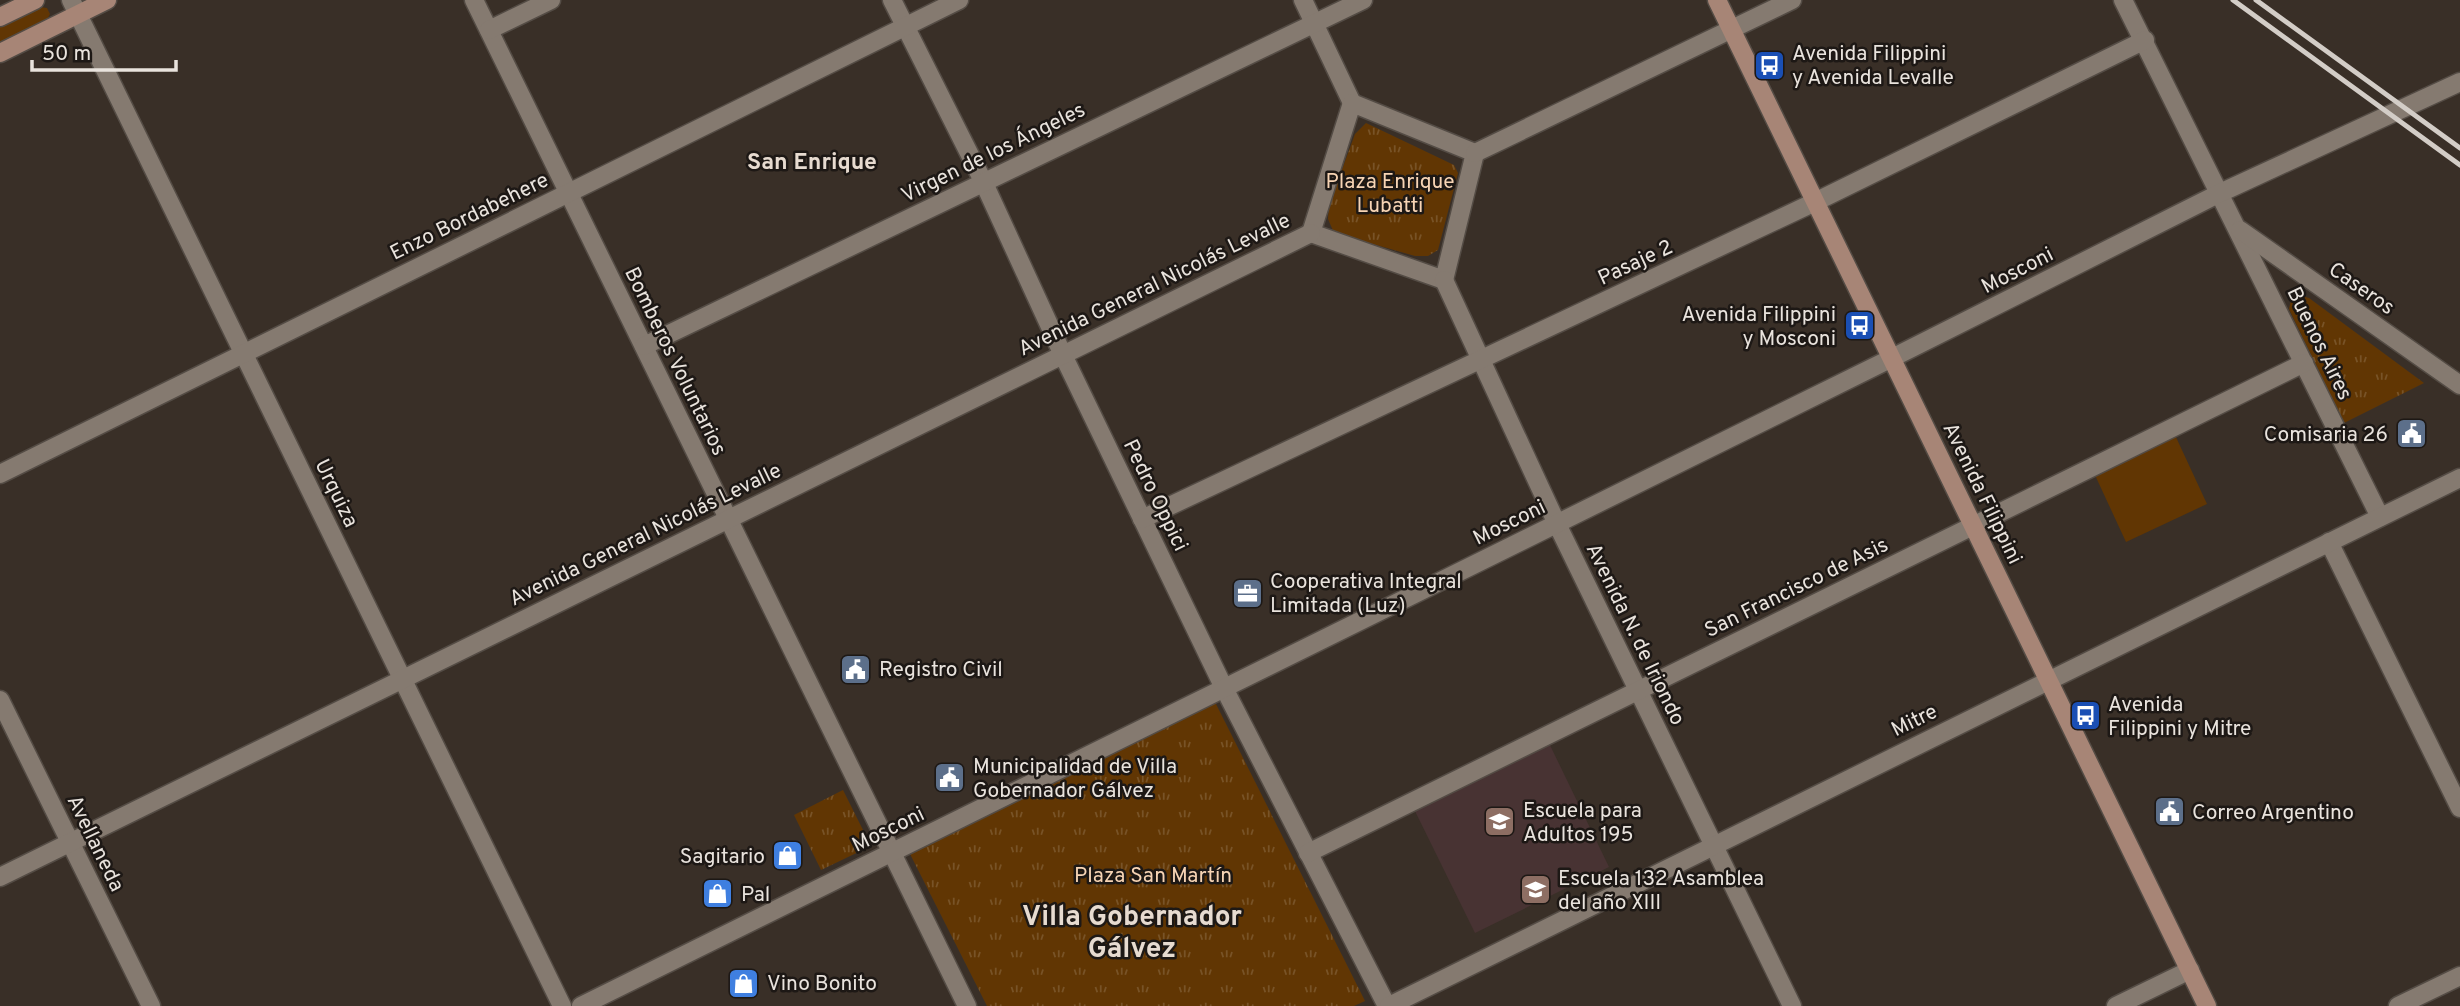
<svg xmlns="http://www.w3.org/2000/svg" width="2460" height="1006" viewBox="0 0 2460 1006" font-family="Overpass,sans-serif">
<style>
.education{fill:#483333}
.grass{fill:#613603}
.park{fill:url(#park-tufts)}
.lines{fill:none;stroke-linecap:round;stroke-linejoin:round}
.minor-casing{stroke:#544c45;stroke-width:21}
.tertiary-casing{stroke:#544c45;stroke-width:21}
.secondary-casing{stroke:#544c45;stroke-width:21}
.minor{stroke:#857a70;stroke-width:18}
.tertiary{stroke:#857a70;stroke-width:18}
.secondary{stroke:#a78576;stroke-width:18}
.rail{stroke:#d3cdc7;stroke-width:5}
.labels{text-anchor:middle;stroke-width:5;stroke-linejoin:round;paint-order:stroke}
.poi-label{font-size:21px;fill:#e9e3dd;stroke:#1d1815;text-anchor:start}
.street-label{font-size:21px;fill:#e9e3dd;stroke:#1d1815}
.park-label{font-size:21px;fill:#f7d4b4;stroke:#1d1815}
.neighbourhood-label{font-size:23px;font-weight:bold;fill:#e7dbd0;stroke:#1d1815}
.district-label{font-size:28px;font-weight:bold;fill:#e7dbd0;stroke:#1d1815}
</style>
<defs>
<pattern id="park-tufts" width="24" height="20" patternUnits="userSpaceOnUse" patternTransform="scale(1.75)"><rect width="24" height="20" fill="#613603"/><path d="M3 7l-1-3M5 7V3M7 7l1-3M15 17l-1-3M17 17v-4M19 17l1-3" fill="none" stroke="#785327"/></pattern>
</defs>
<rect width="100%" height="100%" fill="#392f27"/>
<path class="education" d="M1547,739L1609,867L1475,933L1412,805Z"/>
<g class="grass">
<path d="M40,7L47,8L50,14L47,20L0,43V27Z"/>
<path d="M2175,435L2207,504L2126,542L2094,473Z"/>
</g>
<g class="park">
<path d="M1366,123L1454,165L1458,173L1438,250L1428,256H1415L1334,233L1328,219L1329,205L1355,134Z"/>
<path d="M2302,296L2309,298L2424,383L2344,423L2289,309L2291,300Z"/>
<path d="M1213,698L1365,1001L1354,1006H987L909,852Z"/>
<path d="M843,790L871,846L821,870L794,815Z"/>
</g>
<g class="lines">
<defs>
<g id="minor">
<path d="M71,0L562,1006"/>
<path d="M474,0L967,1006"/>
<path d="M892,0L983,181L1063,355L1224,688L1387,1006"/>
<path d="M1303,0L1352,103"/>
<path d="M2123,0L2380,517"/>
<path d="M489,30L551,0"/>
<path d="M1352,103L1475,153L1444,280L1311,233Z"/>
<path d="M1475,153L1792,0"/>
<path d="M2240,230L2460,385"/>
<path d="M1444,280L1557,524L1792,1006"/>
<path d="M644,346L1363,0"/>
<path d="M0,474L959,0"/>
<path d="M1142,519L1815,202L2145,40"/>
<path d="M2329,542L2460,808"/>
<path d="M0,700L151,1006"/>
<path d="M1308,853L2304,363"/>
<path d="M0,877L1311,233"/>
<path d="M2116,1006L2190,970"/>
<path d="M2398,1006L2460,976"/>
</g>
<g id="tertiary">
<path d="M581,1006L1892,358L2220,193L2460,82"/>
<path d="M1389,1006L2460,478"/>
</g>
<g id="secondary">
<path d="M1717,0L2207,1006"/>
<path d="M0,17L35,0"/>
<path d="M0,53L107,0"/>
</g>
</defs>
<use href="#minor" class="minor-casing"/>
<use href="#tertiary" class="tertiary-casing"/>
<use href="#secondary" class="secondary-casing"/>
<use href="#minor" class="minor"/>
<use href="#tertiary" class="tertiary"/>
<use href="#secondary" class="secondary"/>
<g class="rail">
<path d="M2233,0L2460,165"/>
<path d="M2256,0L2460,148"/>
</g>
</g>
<defs>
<symbol id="bus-square" viewBox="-11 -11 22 22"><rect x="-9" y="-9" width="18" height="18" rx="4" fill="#1a4fb4" stroke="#1d1815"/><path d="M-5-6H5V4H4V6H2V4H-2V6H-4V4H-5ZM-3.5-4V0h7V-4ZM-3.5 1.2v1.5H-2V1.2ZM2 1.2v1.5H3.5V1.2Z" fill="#fff"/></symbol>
<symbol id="civic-square" viewBox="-11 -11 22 22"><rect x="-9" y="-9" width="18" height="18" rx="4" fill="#5c6f8a" stroke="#1d1815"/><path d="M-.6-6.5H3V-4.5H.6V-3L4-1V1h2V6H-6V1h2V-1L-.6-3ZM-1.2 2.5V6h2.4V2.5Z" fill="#fff"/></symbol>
<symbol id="office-square" viewBox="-11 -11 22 22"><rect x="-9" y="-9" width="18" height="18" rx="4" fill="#5c6f8a" stroke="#1d1815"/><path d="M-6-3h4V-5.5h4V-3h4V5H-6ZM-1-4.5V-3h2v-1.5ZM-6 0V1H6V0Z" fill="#fff"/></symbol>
<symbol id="school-square" viewBox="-11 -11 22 22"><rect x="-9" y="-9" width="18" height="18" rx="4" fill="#8d6e63" stroke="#1d1815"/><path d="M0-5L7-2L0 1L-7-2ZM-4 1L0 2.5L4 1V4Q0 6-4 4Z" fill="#fff"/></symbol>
<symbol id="shop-square" viewBox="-11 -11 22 22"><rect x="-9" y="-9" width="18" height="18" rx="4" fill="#3f7fe0" stroke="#1d1815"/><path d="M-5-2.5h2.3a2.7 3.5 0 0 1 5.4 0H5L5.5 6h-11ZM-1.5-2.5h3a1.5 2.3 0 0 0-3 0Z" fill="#fff"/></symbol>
</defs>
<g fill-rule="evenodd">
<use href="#bus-square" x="1752" y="48" width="35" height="35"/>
<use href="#bus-square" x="1842" y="308" width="35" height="35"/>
<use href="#civic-square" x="2394" y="416" width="35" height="35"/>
<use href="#office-square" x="1230" y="576" width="35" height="35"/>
<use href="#civic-square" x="838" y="652" width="35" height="35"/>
<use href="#bus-square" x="2068" y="698" width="35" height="35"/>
<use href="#civic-square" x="932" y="760" width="35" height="35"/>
<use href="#civic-square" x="2152" y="794" width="35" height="35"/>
<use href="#school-square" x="1482" y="804" width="35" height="35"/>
<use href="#shop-square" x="770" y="838" width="35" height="35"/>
<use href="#school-square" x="1518" y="872" width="35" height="35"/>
<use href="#shop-square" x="700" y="876" width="35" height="35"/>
<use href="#shop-square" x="726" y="966" width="35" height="35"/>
</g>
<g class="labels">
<g class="poi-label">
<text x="1792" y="60">Avenida Filippini<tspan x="1792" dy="24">y Avenida Levalle</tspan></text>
<text x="1836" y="321" text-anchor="end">Avenida Filippini<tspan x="1836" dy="24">y Mosconi</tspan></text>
<text x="2388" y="441" text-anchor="end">Comisaria 26</text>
<text x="1270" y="588">Cooperativa Integral<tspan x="1270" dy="24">Limitada (Luz)</tspan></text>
<text x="879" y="676">Registro Civil</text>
<text x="2108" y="711">Avenida<tspan x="2108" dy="24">Filippini y Mitre</tspan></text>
<text x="973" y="773">Municipalidad de Villa<tspan x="973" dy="24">Gobernador Gálvez</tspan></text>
<text x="1523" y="817">Escuela para<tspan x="1523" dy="24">Adultos 195</tspan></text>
<text x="2192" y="819">Correo Argentino</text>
<text x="765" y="863" text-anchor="end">Sagitario</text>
<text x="1558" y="885">Escuela 132 Asamblea<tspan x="1558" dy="24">del año XIII</tspan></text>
<text x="741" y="901">Pal</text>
<text x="767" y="990">Vino Bonito</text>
</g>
<g class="street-label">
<text transform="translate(993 152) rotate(-26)" y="7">Virgen de los Ángeles</text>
<text transform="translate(469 216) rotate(-26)" y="7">Enzo Bordabehere</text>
<text transform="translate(1635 262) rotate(-25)" y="7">Pasaje 2</text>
<text transform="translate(2017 270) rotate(-27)" y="7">Mosconi</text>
<text transform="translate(1154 284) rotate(-26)" y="7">Avenida General Nicolás Levalle</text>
<text transform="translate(2362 288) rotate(35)" y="7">Caseros</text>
<text transform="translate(2320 343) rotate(64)" y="7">Buenos Aires</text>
<text transform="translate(676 361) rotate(64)" y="7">Bomberos Voluntarios</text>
<text transform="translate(337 493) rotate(64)" y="7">Urquiza</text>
<text transform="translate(1983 493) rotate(64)" y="7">Avenida Filippini</text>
<text transform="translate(1156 495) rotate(64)" y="7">Pedro Oppici</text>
<text transform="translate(1509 522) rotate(-26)" y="7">Mosconi</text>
<text transform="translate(645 534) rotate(-26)" y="7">Avenida General Nicolás Levalle</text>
<text transform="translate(1796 587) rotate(-26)" y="7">San Francisco de Asis</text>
<text transform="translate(1636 634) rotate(64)" y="7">Avenida N. de Iriondo</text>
<text transform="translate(1914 720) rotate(-26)" y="7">Mitre</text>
<text transform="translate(888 829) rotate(-26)" y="7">Mosconi</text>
<text transform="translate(96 843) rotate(64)" y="7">Avellaneda</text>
</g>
<g class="park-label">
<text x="1390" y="188">Plaza Enrique<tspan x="1390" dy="24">Lubatti</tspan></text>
<text x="1153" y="882">Plaza San Martín</text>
</g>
<g class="neighbourhood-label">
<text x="812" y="169">San Enrique</text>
</g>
<g class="district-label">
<text x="1132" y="925">Villa Gobernador<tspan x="1132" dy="32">Gálvez</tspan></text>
</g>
</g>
<path d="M32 60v10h144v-10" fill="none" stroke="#e9e3dd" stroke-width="3.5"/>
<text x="42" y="60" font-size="21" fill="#e9e3dd" stroke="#1d1815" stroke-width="5" paint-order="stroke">50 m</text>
</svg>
